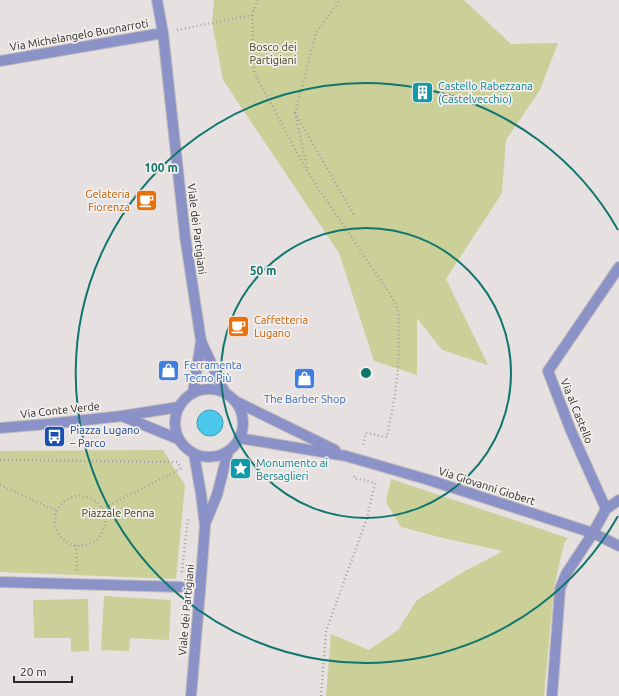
<svg xmlns="http://www.w3.org/2000/svg" width="619" height="696" viewBox="0 0 619 696" font-family="Ubuntu,sans-serif">
<style>
.green{fill:#cbcf98}
.water{fill:#4bc9ec;stroke:#4199b1}
.lines{fill:none;stroke-linecap:round;stroke-linejoin:round}
.minor-casing{stroke:#c0bcbb;stroke-width:12}
.path{stroke:#a7a3a2;stroke-width:2.5;stroke-dasharray:1 3;stroke-linecap:butt}
.minor{stroke:#8b92c8;stroke-width:10}
.ring{fill:none;stroke:#0f766e;stroke-width:2}
.labels{text-anchor:middle;stroke-width:3.5;stroke-linejoin:round;paint-order:stroke}
.street-label{font-size:11px;fill:#2a2928;stroke:#f3efed}
.park-label{font-size:11px;fill:#42441c;stroke:#f3efed}
.culture-label{font-size:11px;fill:#0d838f;stroke:#f3efed;text-anchor:start}
.food-label{font-size:11px;fill:#c56008;stroke:#f3efed;text-anchor:end}
.shop-label{font-size:11px;fill:#366cbe;stroke:#f3efed;text-anchor:start}
.transit-label{font-size:11px;fill:#164399;stroke:#f3efed;text-anchor:start}
.centre{fill:#0f766e;stroke:#f3efed;stroke-width:2}
.ring-label{font-size:12px;text-anchor:middle;font-weight:bold;fill:#0f766e;stroke:#f3efed;stroke-width:3.5;stroke-linejoin:round;paint-order:stroke}
</style>
<rect width="100%" height="100%" fill="#e6e1e0"/>
<g class="green">
<path d="M214,0H464L511,44L558,43L540,90L506,140L502,193L446,279L488,365L442,350L417,318V375L374,361L339,253L223,80L212,23Z"/>
<path d="M163,450L185,485L176,579L0,572V451Z"/>
<path d="M391,479L568,538L564,544L554,587L544,696H326L331,634L369,650L398,630L417,600L465,571L503,551L443,538L401,527L386,502Z"/>
<path d="M104,596L171,600L169,640L130,638L129,651L101,650Z"/>
<path d="M88,599L89,651L71,652V638H34L33,600Z"/>
</g>
<circle class="water" cx="210" cy="423" r="13"/>
<g class="lines">
<defs>
<g id="minor">
<path d="M157,0L163,33L185,236L201,341L225,393"/>
<path d="M0,61L163,33"/>
<circle cx="209" cy="423" r="34"/>
<path d="M193,393L201,341"/>
<path d="M235,401L335,450"/>
<path d="M122,416L178,439"/>
<path d="M0,428L48,424L122,416L179,407"/>
<path d="M239,438L346,456L429,480L593,533L619,546"/>
<path d="M606,509L571,431L548,371L619,267"/>
<path d="M205,524L217,495L228,452"/>
<path d="M0,582L181,587"/>
<path d="M191,696L200,591L205,526L201,494L194,454"/>
<path d="M552,696L560,589L566,574L593,533L606,509L619,500"/>
</g>
</defs>
<use href="#minor" class="minor-casing"/>
<g class="path">
<path d="M252,15L254,72L308,173L390,294L398,309L399,329L398,368L395,395L387,437L366,433L363,446"/>
<path d="M177,30L252,15L258,0"/>
<path d="M295,113L316,33L340,0"/>
<path d="M307,168L295,113L354,215"/>
<path d="M0,460L177,462L181,467"/>
<path d="M0,485L57,511"/>
<circle cx="80" cy="521" r="25"/>
<path d="M102,509L182,468"/>
<path d="M76,545L77,571"/>
<path d="M182,572L188,517"/>
<path d="M321,696L326,631L367,518L375,483L354,478L355,474"/>
</g>
<use href="#minor" class="minor"/>
</g>
<g class="ring">
<circle cx="366" cy="373" r="145"/>
<path d="M618 516A290 290 0 1 1 618 230"/>
</g>
<defs>
<symbol id="building-square" viewBox="-11 -11 22 22"><rect x="-9" y="-9" width="18" height="18" rx="4" fill="#0f9aa8" stroke="#f3efed"/><path d="M-4-6H4V6H1V3H-1V6H-4ZM-2.5-4.3h1.7v1.8h-1.7ZM.8-4.3h1.7v1.8H.8ZM-2.5-1h1.7V.8h-1.7ZM.8-1h1.7V.8H.8Z" fill="#fff"/></symbol>
<symbol id="cafe-square" viewBox="-11 -11 22 22"><rect x="-9" y="-9" width="18" height="18" rx="4" fill="#e8710a" stroke="#f3efed"/><path d="M-5.5-4.5H6V0H3Q3 3.5 0 3.5H-2.5Q-5.5 3.5-5.5 0ZM3-3.2v2h1.7v-2ZM-6 4.5H4V6H-6Z" fill="#fff"/></symbol>
<symbol id="shop-square" viewBox="-11 -11 22 22"><rect x="-9" y="-9" width="18" height="18" rx="4" fill="#3f7fe0" stroke="#f3efed"/><path d="M-5-2.5h2.3a2.7 3.5 0 0 1 5.4 0H5L5.5 6h-11ZM-1.5-2.5h3a1.5 2.3 0 0 0-3 0Z" fill="#fff"/></symbol>
<symbol id="bus-square" viewBox="-11 -11 22 22"><rect x="-9" y="-9" width="18" height="18" rx="4" fill="#1a4fb4" stroke="#f3efed"/><path d="M-5-6H5V4H4V6H2V4H-2V6H-4V4H-5ZM-3.5-4V0h7V-4ZM-3.5 1.2v1.5H-2V1.2ZM2 1.2v1.5H3.5V1.2Z" fill="#fff"/></symbol>
<symbol id="sight-square" viewBox="-11 -11 22 22"><rect x="-9" y="-9" width="18" height="18" rx="4" fill="#0f9aa8" stroke="#f3efed"/><path d="M0-6L1.8-2.2L6-1.7L2.9 1.2L3.7 5.4L0 3.3L-3.7 5.4L-2.9 1.2L-6-1.7L-1.8-2.2Z" fill="#fff"/></symbol>
</defs>
<g fill-rule="evenodd">
<use href="#building-square" x="410" y="80" width="25" height="25"/>
<use href="#cafe-square" x="134" y="188" width="25" height="25"/>
<use href="#cafe-square" x="226" y="314" width="25" height="25"/>
<use href="#shop-square" x="156" y="358" width="25" height="25"/>
<use href="#shop-square" x="292" y="366" width="25" height="25"/>
<use href="#bus-square" x="42" y="424" width="25" height="25"/>
<use href="#sight-square" x="228" y="456" width="25" height="25"/>
</g>
<g class="labels">
<g class="street-label">
<text transform="translate(79 35) rotate(-10)" y="4">Via Michelangelo Buonarroti</text>
<text transform="translate(197 229) rotate(83)" y="4">Viale dei Partigiani</text>
<text transform="translate(60 410) rotate(-6)" y="4">Via Conte Verde</text>
<text transform="translate(577 411) rotate(68)" y="4">Via al Castello</text>
<text transform="translate(487 486) rotate(18)" y="4">Via Giovanni Giobert</text>
<text transform="translate(186 610) rotate(-85)" y="4">Viale dei Partigiani</text>
</g>
<g class="park-label">
<text x="273" y="51">Bosco dei<tspan x="273" dy="13">Partigiani</tspan></text>
<text x="118" y="517">Piazzale Penna</text>
</g>
<g class="culture-label">
<text x="438" y="90">Castello Rabezzana<tspan x="438" dy="13">(Castelvecchio)</tspan></text>
<text x="256" y="467">Monumento ai<tspan x="256" dy="13">Bersaglieri</tspan></text>
</g>
<g class="food-label">
<text x="130" y="198">Gelateria<tspan x="130" dy="13">Fiorenza</tspan></text>
<text x="254" y="324" text-anchor="start">Caffetteria<tspan x="254" dy="13">Lugano</tspan></text>
</g>
<g class="shop-label">
<text x="184" y="369">Ferramenta<tspan x="184" dy="13">Tecno Più</tspan></text>
<text x="305" y="403" text-anchor="middle">The Barber Shop</text>
</g>
<g class="transit-label">
<text x="70" y="434">Piazza Lugano<tspan x="70" dy="13">– Parco</tspan></text>
</g>
</g>
<circle cx="366" cy="373" r="6" class="centre"/>
<g class="ring-label">
<text x="161" y="172">100 m</text>
<text x="263" y="275">50 m</text>
</g>
<path d="M14 676v6h58v-6" fill="none" stroke="#2a2928" stroke-width="2"/>
<text x="20" y="676" font-size="12" fill="#2a2928" stroke="#f3efed" stroke-width="3" paint-order="stroke">20 m</text>
</svg>
